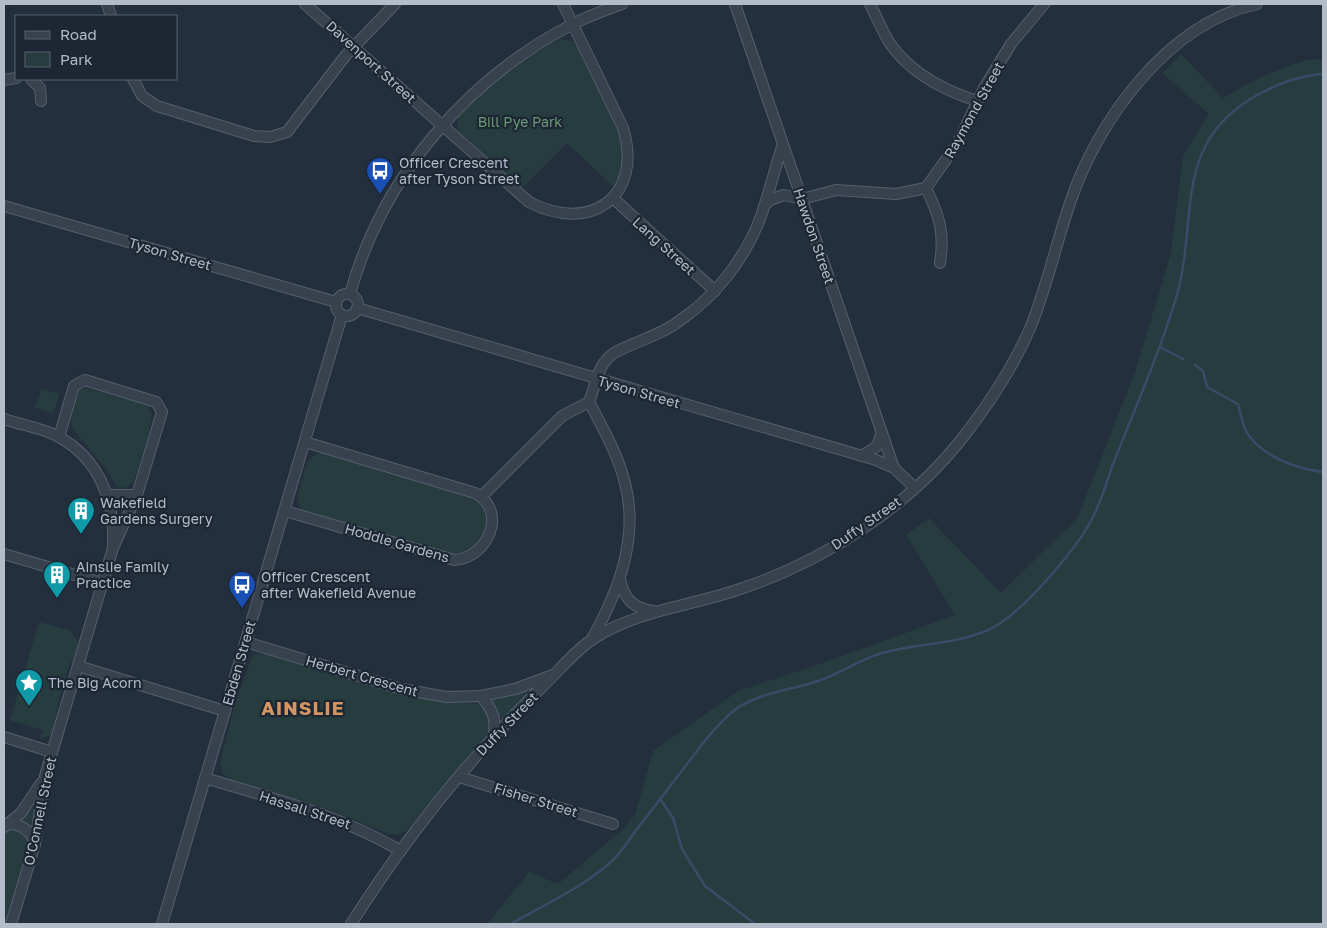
<svg xmlns="http://www.w3.org/2000/svg" width="1327" height="928" viewBox="0 0 1327 928" font-family="'Golos Text',sans-serif">
<style>
.green{fill:#263c3f}
.lines{fill:none;stroke-linecap:round;stroke-linejoin:round}
.stream{stroke:#394c67;stroke-width:2.5}
.minor-casing{stroke:#565f6c;stroke-width:12}
.minor{stroke:#38414e;stroke-width:10}
.labels{text-anchor:middle;stroke-width:4.5;stroke-linejoin:round;paint-order:stroke}
.street-label{font-size:14px;fill:#b4bcc9;stroke:#1d2633}
.park-label{font-size:14px;fill:#6b9a76;stroke:#1d2633}
.poi-label{font-size:14px;fill:#b4bcc9;stroke:#1d2633;text-anchor:start}
.district-label{font-size:19px;font-weight:bold;letter-spacing:1px;fill:#d59563;stroke:#1d2633}
</style>
<rect width="100%" height="100%" fill="#242f3e"/>
<g class="green">
<path d="M560,39L572,41L579,47C594,77 615,109 624,142C627,155 621,175 614,187L567,143L522,188L457,130L458,116C484,83 523,59 560,39Z"/>
<path d="M1181,54L1223,98C1249,83 1294,58 1323,59V924H487L529,872L558,884L622,830L635,815L653,751L738,691L814,666L955,615L906,535L929,518L1001,593L1078,517L1135,372L1170,257L1183,156L1209,114L1162,73Z"/>
<path d="M87,388L147,405L152,415L149,433L133,483L125,488L117,487L107,470L72,428L71,414L80,390Z"/>
<path d="M41,389L59,394L54,413L35,408Z"/>
<path d="M319,453H326L474,498C489,510 492,528 479,543C477,546 475,550 471,552C466,554 460,554 455,556L307,513L301,509L297,499L307,463L313,456Z"/>
<path d="M39,622L69,630L78,642L77,652L69,666L58,703L55,727L51,735L40,739L43,730L10,720Z"/>
<path d="M269,653L408,694L441,701L481,704C489,710 492,722 489,732L406,831L397,835L389,834L319,806L231,779L223,774L220,763L236,700L252,657L257,654Z"/>
<path d="M527,690L526,697L503,720L501,719L491,699Z"/>
<path d="M37,803L30,847L7,924H4V832L22,818Z"/>
</g>
<g class="lines">
<g class="stream">
<path d="M1160,347L1183,359"/>
<path d="M1195,365L1203,371L1207,387L1238,404C1241,414 1243,430 1250,437C1266,458 1298,469 1323,472"/>
<path d="M661,800L673,818L682,849L705,886L755,924"/>
<path d="M511,924C545,904 584,887 613,860C623,851 629,839 637,829C659,801 681,772 703,743C713,731 725,716 739,707C763,692 791,690 818,681C840,674 858,660 882,653C916,643 954,645 988,630C1019,617 1076,550 1092,519C1103,499 1108,475 1117,454C1138,402 1160,351 1176,298C1199,222 1171,147 1252,98C1275,85 1296,76 1323,74"/>
</g>
<defs>
<g id="minor">
<path d="M107,4L111,16"/>
<path d="M305,4L529,202C590,234 644,197 623,128L563,4"/>
<path d="M735,4L894,468"/>
<path d="M870,4C876,16 882,30 889,42C909,72 943,90 977,101"/>
<path d="M31,79L40,88L41,101"/>
<path d="M133,79L142,96L157,106L254,136L270,137L287,132L346,55L395,4"/>
<path d="M4,80L16,78"/>
<path d="M926,188C939,215 945,232 940,263"/>
<path d="M614,199L715,291"/>
<path d="M4,206L336,302"/>
<path d="M764,206L770,200L784,195L802,199L836,190L896,194L926,188L957,144L984,88L1011,44L1044,4"/>
<circle cx="347" cy="305" r="11"/>
<path d="M350,294C382,178 466,79 573,24C588,16 605,10 622,4"/>
<path d="M357,308L876,460L894,468L914,487"/>
<path d="M4,419C21,425 43,428 59,437C99,459 115,501 113,544"/>
<path d="M862,456L877,446L882,433"/>
<path d="M108,495H137"/>
<path d="M482,496L562,416L589,402"/>
<path d="M285,511L454,560C489,558 508,510 475,493L305,442"/>
<path d="M4,554L102,583"/>
<path d="M620,579C624,599 633,608 653,611"/>
<path d="M593,637C619,590 639,537 625,483C618,455 603,428 589,402C596,385 597,364 614,353C636,341 662,335 682,319C715,296 742,262 758,224C768,199 774,170 783,144"/>
<path d="M246,642L402,689L446,697L481,696L515,689L553,675"/>
<path d="M78,666L225,711"/>
<path d="M481,696C492,709 496,717 494,734"/>
<path d="M4,737L52,752"/>
<path d="M459,777L613,824"/>
<path d="M205,778C274,799 338,814 401,851"/>
<path d="M8,824C21,824 32,831 35,844"/>
<path d="M4,827L21,813L41,783"/>
<path d="M11,924L35,844L45,776L113,548L137,495L162,412L156,402L85,380L74,386L59,437"/>
<path d="M162,924L342,315"/>
<path d="M351,924C406,837 468,759 542,687C559,671 576,649 596,637C640,610 690,606 737,590C820,563 905,510 960,441C987,407 1014,366 1031,326C1047,286 1056,244 1070,203C1097,121 1168,23 1257,4"/>
</g>
</defs>
<use href="#minor" class="minor-casing"/>
<use href="#minor" class="minor"/>
</g>
<defs>
<symbol id="bus-pin" viewBox="-11 -11 22 30"><path d="M0 17L-7.5 6A9.5 9.5 0 1 1 7.5 6Z" fill="#1a4fb4" stroke="#1d2633"/><path d="M-5-6H5V4H4V6H2V4H-2V6H-4V4H-5ZM-3.5-4V0h7V-4ZM-3.5 1.2v1.5H-2V1.2ZM2 1.2v1.5H3.5V1.2Z" fill="#fff"/></symbol>
<symbol id="building-pin" viewBox="-11 -11 22 30"><path d="M0 17L-7.5 6A9.5 9.5 0 1 1 7.5 6Z" fill="#0f9aa8" stroke="#1d2633"/><path d="M-4-6H4V6H1V3H-1V6H-4ZM-2.5-4.3h1.7v1.8h-1.7ZM.8-4.3h1.7v1.8H.8ZM-2.5-1h1.7V.8h-1.7ZM.8-1h1.7V.8H.8Z" fill="#fff"/></symbol>
<symbol id="sight-pin" viewBox="-11 -11 22 30"><path d="M0 17L-7.5 6A9.5 9.5 0 1 1 7.5 6Z" fill="#0f9aa8" stroke="#1d2633"/><path d="M0-6L1.8-2.2L6-1.7L2.9 1.2L3.7 5.4L0 3.3L-3.7 5.4L-2.9 1.2L-6-1.7L-1.8-2.2Z" fill="#fff"/></symbol>
</defs>
<g fill-rule="evenodd">
<use href="#bus-pin" x="364" y="155" width="32" height="43"/>
<use href="#building-pin" x="65" y="495" width="32" height="43"/>
<use href="#building-pin" x="41" y="559" width="32" height="43"/>
<use href="#bus-pin" x="226" y="569" width="32" height="43"/>
<use href="#sight-pin" x="13" y="667" width="32" height="43"/>
</g>
<g class="labels">
<g class="street-label">
<text transform="translate(371 62) rotate(42)" y="5">Davenport Street</text>
<text transform="translate(974 110) rotate(-61)" y="5">Raymond Street</text>
<text transform="translate(814 236) rotate(71)" y="5">Hawdon Street</text>
<text transform="translate(664 246) rotate(42)" y="5">Lang Street</text>
<text transform="translate(170 254) rotate(16)" y="5">Tyson Street</text>
<text transform="translate(639 392) rotate(16)" y="5">Tyson Street</text>
<text transform="translate(866 523) rotate(-35)" y="5">Duffy Street</text>
<text transform="translate(397 543) rotate(16)" y="5">Hoddle Gardens</text>
<text transform="translate(239 663) rotate(-74)" y="5">Ebden Street</text>
<text transform="translate(362 676) rotate(16)" y="5">Herbert Crescent</text>
<text transform="translate(507 724) rotate(-46)" y="5">Duffy Street</text>
<text transform="translate(536 800) rotate(17)" y="5">Fisher Street</text>
<text transform="translate(305 810) rotate(18)" y="5">Hassall Street</text>
<text transform="translate(40 811) rotate(-78)" y="5">O'Connell Street</text>
</g>
<g class="park-label">
<text x="520" y="127">Bill Pye Park</text>
</g>
<g class="poi-label">
<text x="399" y="168">Officer Crescent<tspan x="399" dy="16">after Tyson Street</tspan></text>
<text x="100" y="508">Wakefield<tspan x="100" dy="16">Gardens Surgery</tspan></text>
<text x="76" y="572">Ainslie Family<tspan x="76" dy="16">Practice</tspan></text>
<text x="261" y="582">Officer Crescent<tspan x="261" dy="16">after Wakefield Avenue</tspan></text>
<text x="48" y="688">The Big Acorn</text>
</g>
<g class="district-label">
<text x="303" y="715">AINSLIE</text>
</g>
</g>
<rect width="1327" height="928" fill="none" stroke="#b4bcc9" stroke-width="10"/>
<rect x="15" y="15" width="162" height="65" fill="#1d2633" stroke="#59626f"/>
<rect x="25" y="31" width="25" height="8" fill="#38414e" stroke="#59626f"/>
<text x="60" y="40" font-size="15" fill="#b4bcc9">Road</text>
<rect x="25" y="52" width="25" height="15" fill="#263c3f" stroke="#59626f"/>
<text x="60" y="65" font-size="15" fill="#b4bcc9">Park</text>
</svg>
